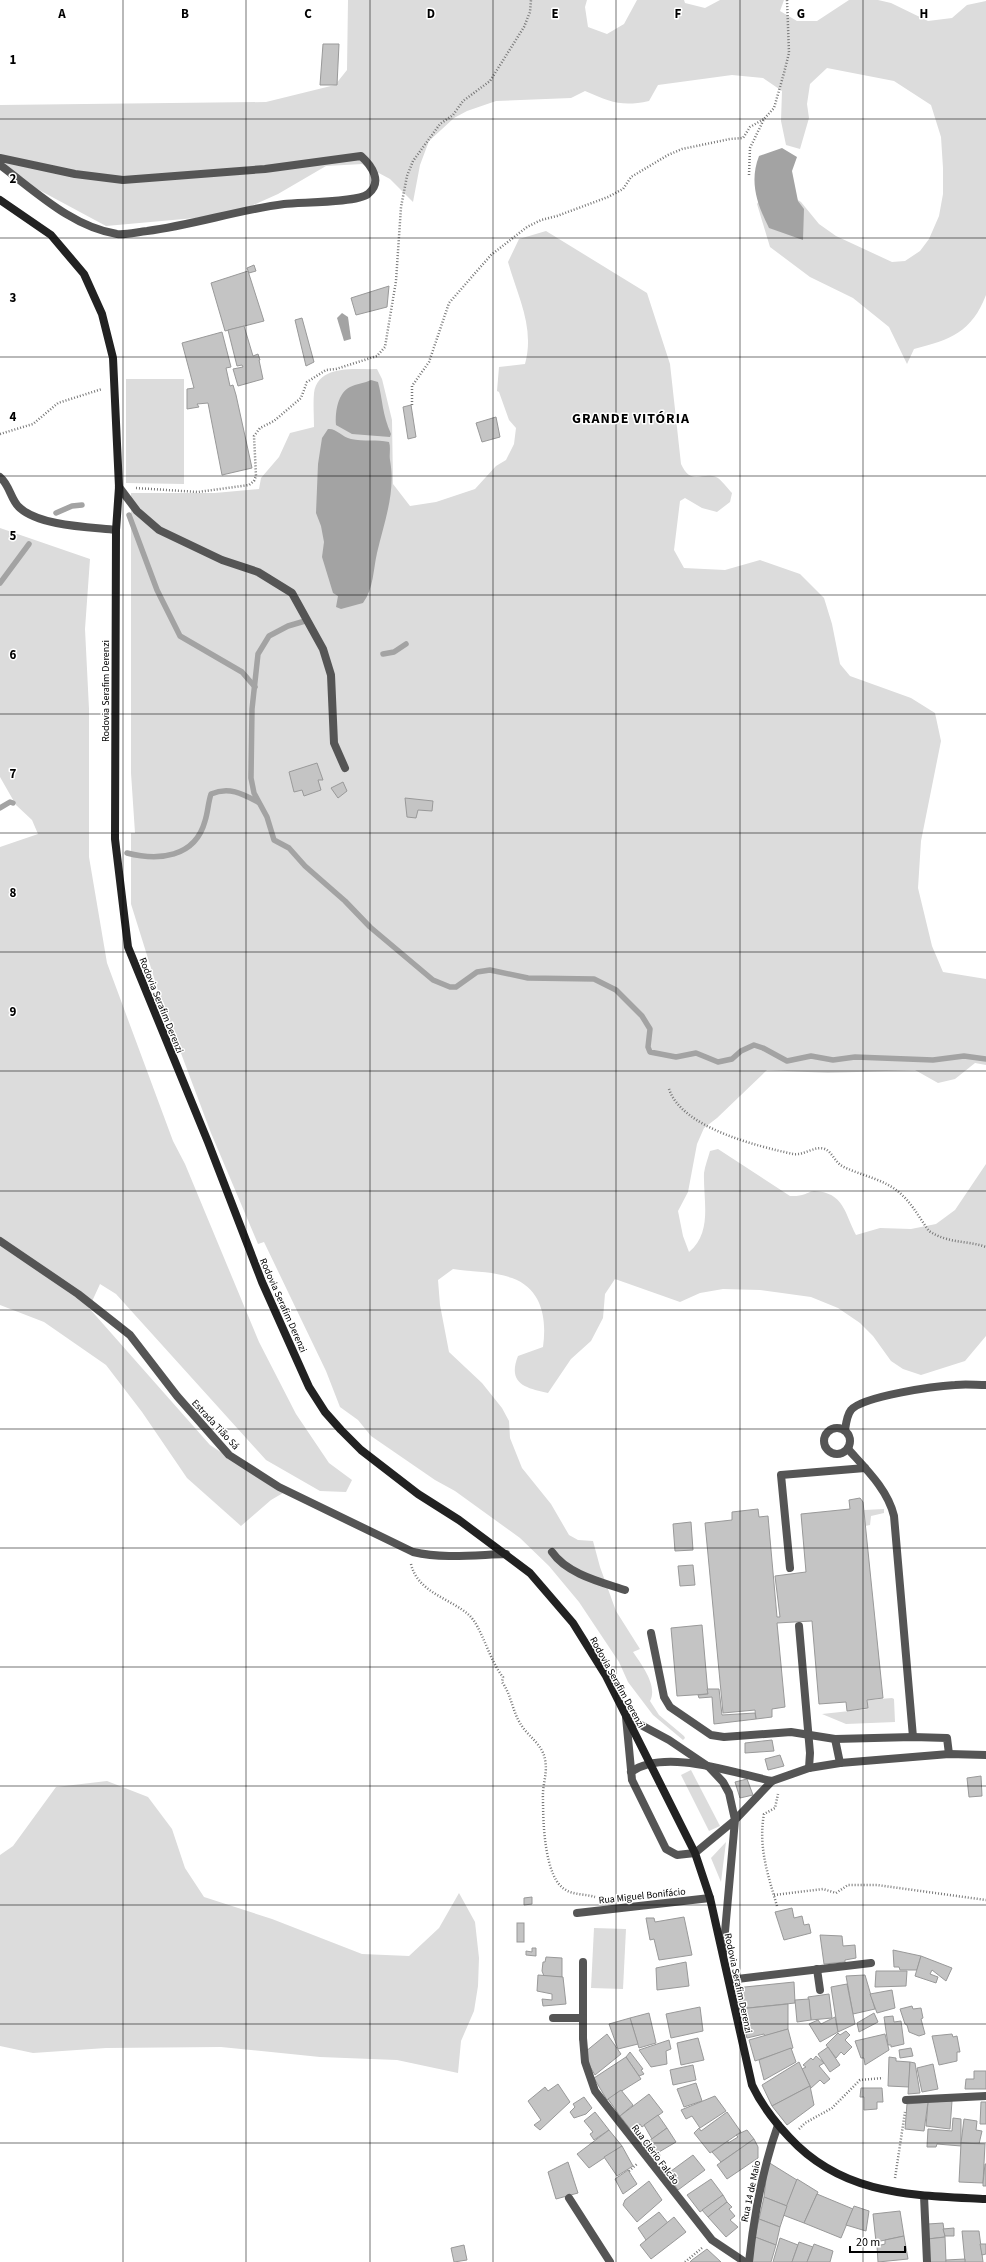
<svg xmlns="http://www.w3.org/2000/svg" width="986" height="2262" viewBox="0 0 986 2262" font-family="'Source Sans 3',sans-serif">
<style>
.green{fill:#dcdcdc}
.water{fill:#a3a3a3}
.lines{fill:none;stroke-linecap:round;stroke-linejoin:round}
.stream{stroke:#a3a3a3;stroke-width:5.5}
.building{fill:#c4c4c4;stroke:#999}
.path{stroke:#777;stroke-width:2.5;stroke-dasharray:1 2;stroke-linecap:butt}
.service{stroke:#555;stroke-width:8}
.minor{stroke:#555;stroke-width:8}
.secondary{stroke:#222;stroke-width:8}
.grid{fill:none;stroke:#000;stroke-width:1;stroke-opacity:0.55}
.labels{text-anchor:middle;stroke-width:3;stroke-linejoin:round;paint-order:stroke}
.street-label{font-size:10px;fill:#000;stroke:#fff}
.district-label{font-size:14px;font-weight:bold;letter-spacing:1px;fill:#000;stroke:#fff}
.grid-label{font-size:13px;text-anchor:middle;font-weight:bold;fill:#000;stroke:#fff;stroke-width:3;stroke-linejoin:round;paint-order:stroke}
</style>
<rect width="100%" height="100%" fill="#fff"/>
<g class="green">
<path d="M348,0H587L585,7L588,27L607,34L624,24L637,0H684L685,3L705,8L720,0H784L780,11L797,21H817L849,0H878L891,3L928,21L952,18L967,5L986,1V295C972,332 950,340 914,349L907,364L889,327L853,298L810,277L770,247L757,204L771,182L801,202L819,224L836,236L892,262L905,261L920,251L929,239L939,216L943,194V168L941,137L931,105L894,81L827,68L810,84L807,104L809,118L800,149L786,145L781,121L782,91L763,78L732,75L658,85L649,101C621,107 611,102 585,91L571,98L496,101L467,111L454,118L429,141L420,165L413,202L390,179L362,164L326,166L278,194L240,211L195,218L106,226L0,169V105L266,102L335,85L347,70Z"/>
<path d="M546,231L647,293L670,364L681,464C691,486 701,472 716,477C721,479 728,489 732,493L730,502L717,512L702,508L685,498L680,501L674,550L684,568L725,570L760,560L800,574L824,598L832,624L840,664L850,676L911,698L935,713L941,741L921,841L918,888L932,946L943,972L986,979V1065L975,1063L955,1079L938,1083L915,1070L828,1073L767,1070L717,1118L704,1128L697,1144L688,1192L678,1211L683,1236L689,1252C713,1232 703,1200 704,1173C705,1166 708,1158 710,1151L718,1149L790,1196C794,1196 799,1196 802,1195C807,1194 810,1191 814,1191C844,1192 845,1214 856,1235L880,1228L911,1229L936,1224L955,1210L986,1164V1336L965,1361L921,1375L903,1369L891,1361L873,1336L860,1323L838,1308L811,1297L760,1290L723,1289L700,1293L680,1302L615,1279L605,1294L603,1318L591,1341L571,1359L548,1393C526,1388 507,1384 518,1356L543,1347C547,1318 542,1289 512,1278C493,1271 472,1272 453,1269L438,1280L440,1305L449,1352L482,1383L502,1408L509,1421L510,1438L522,1468L551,1504L569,1535L578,1540L593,1541L600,1567L616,1611L640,1649L633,1652C642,1665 658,1686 650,1701L659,1715L684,1736L685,1738L683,1740L653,1715L628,1682L619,1662L579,1602L549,1566L520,1538L455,1491L435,1480L371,1436L358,1420L340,1407L326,1371L264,1242L258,1244L211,1133L161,1000L131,904V833H135L131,773V493H215L259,489L261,478L279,457L290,433L314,427C314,416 313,404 314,393C318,364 356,370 377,369L382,379L392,420L393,484L410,506L436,502L475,489L496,466L506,460L514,444L516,428L509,420L499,392L497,391L499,367L525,364C535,328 518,297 508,262L519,239Z"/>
<path d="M126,379H184V484L126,483Z"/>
<path d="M0,528L90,559L85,629L89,709V857L107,963L173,1141L185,1164L259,1342L296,1414L329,1463L352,1480L346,1492L320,1491L266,1460L116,1294L100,1284L89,1308L210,1445L283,1493L271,1500L241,1526L187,1478L142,1412L106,1365L44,1322L0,1305V847L38,834L32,820L16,805L0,777Z"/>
<path d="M884,1509V1513L871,1516L870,1525L865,1526L864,1510Z"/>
<path d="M892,1698L894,1699L895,1722L846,1724L822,1714L868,1709V1700Z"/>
<path d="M691,1770L720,1826L709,1831L681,1775Z"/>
<path d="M107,1781L148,1797L172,1829L185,1868L204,1897L272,1919L362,1954L409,1956L439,1928L459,1893L475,1922L479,1958L478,1986L474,2011L461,2041L458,2073L397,2060L320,2057L221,2047L106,2048L33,2053L0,2046V1855L13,1846L56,1787Z"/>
<path d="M726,1842L721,1882L711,1858Z"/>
<path d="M594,1928L626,1929L623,1989L591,1988Z"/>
</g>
<g class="water">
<path d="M782,148L797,157L792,171L798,201L804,209L803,240L769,228C757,204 749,182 759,156Z"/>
<path d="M342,313L348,317L351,339L344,341L337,318Z"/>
<path d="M371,380L378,382C383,401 382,414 391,434L390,437L352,434L336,425C335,411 338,393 350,387C356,384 365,383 371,380Z"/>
<path d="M328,429C336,428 342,437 351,439C363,442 377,439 389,442C391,448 389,454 390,460C396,493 384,522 377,553C373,570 374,588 363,603L341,609L336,607L338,596L333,593L322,557L324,542L321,526L316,513L318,464L322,438Z"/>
</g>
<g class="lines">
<g class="stream">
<path d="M56,513L72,506L82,505"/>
<path d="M129,515L157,590L180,636L242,672L255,687"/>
<path d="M0,583L29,544"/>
<path d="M305,621L288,626L269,636L258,654L252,709L251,778L254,793L267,817L274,840L289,848L305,866L345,901L370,927L433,980L450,987H456L477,972L490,970L528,978L594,979L616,990L642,1016L650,1029L648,1047L650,1052L676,1057L696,1053L718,1062L732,1059L741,1051L754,1045L763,1048L787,1061L811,1056L833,1060L855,1057L933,1060L964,1056L986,1059"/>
<path d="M383,654L394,652L406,644"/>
<path d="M0,808L10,802L13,803"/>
<path d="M127,853C158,861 195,858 205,821C208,812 208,803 211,794C229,786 243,794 258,802"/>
</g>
</g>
<g class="building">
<path d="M323,44H339L337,85H320Z"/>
<path d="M254,265L256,271L249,273L247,268Z"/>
<path d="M248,271L264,321L225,331L211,283Z"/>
<path d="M389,286L387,307L356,315L351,298Z"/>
<path d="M302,318L314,362L306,366L295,320Z"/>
<path d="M244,326L253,356L258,354L260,360H259L263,379L238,386L233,369L243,367L242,365L237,366L228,330Z"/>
<path d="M222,332L231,367L226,368L230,386L233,385L236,395L252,468L222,475L208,403L197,404L199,407L187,409V389L194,388L182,343Z"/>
<path d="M411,405L416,437L408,439L403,407Z"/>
<path d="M496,417L500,437L482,442L476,423Z"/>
<path d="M317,763L323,780H318L321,790L304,796L302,790L294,792L289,772Z"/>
<path d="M343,782L347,791L338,798L331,788Z"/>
<path d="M405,798L433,801L432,811L418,810L416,818L407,817Z"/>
<path d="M860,1498L863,1502L883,1698L867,1700L868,1708L847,1711L846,1702L819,1704L812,1621L777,1623L785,1707L772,1709V1717L756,1719L755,1710L723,1713L705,1523L732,1520V1512L758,1509L759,1517L768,1516L777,1617H780L775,1576L806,1572L801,1514L850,1509L849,1500Z"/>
<path d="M691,1522L693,1550L675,1551L673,1524Z"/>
<path d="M693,1565L695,1585L680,1586L678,1566Z"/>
<path d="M702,1625L708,1694L677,1696L671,1628Z"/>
<path d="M707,1689H719L722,1715L755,1713L756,1719L714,1724L712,1697L699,1698L698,1695L708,1694Z"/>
<path d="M772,1740L774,1751L745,1753V1743Z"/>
<path d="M780,1755L784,1766L768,1770L765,1759Z"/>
<path d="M981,1776L982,1796L969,1797L967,1778Z"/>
<path d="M747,1779L753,1795L740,1798L735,1782Z"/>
<path d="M532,1897V1904L524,1905V1898Z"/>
<path d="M792,1908L794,1918L802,1916L804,1925L809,1924L811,1933L784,1940L775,1912Z"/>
<path d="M684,1917L692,1955L659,1960L654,1939L650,1940L646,1918H654L655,1922Z"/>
<rect x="517" y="1923" width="7" height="19"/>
<path d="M820,1935L842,1936L843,1946L855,1945L856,1958L845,1960V1962L824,1964Z"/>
<path d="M532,1948H536V1956L526,1955V1951L532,1952Z"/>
<path d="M893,1950L921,1956L917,1970H900L899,1967H894Z"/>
<path d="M921,1956L952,1968L946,1981L932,1970L930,1974L938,1977L936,1983L915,1976Z"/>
<path d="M546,1957L562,1958V1977L544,1976L542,1971L543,1962H545Z"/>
<path d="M686,1962L689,1986L657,1990L656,1968Z"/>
<path d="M876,1971H907L906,1986L875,1987Z"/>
<path d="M538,1975L563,1977L566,2004L543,2006L542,1999L552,2000V1994L537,1991Z"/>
<path d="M865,1975L875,2009L853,2014L846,1976Z"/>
<path d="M794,1982L795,2003L739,2009L735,1988Z"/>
<path d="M847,1984L855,2024L838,2032L831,1987Z"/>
<path d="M892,1990L895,2008L877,2013L870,1994Z"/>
<path d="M829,1994L832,2018L811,2020L808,1997Z"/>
<path d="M809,1999L811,2020L797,2022L795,2000Z"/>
<path d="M788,2004V2029L765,2036L764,2034L747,2038L739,2009Z"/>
<path d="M912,2006L913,2009L921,2008L923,2018L921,2019L925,2034L919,2036L909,2032L907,2025L905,2024L900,2009Z"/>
<path d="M700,2007L703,2031L671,2038L666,2014Z"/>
<path d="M649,2013L656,2043L639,2048L630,2018Z"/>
<path d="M874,2013L878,2022L859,2032L857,2023Z"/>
<path d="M893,2016L894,2022L901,2021L904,2044L891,2047V2045H888L884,2017Z"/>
<path d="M835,2017L838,2032L820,2042L809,2024L818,2020L821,2024Z"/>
<path d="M630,2018L638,2044L618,2049L609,2024Z"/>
<path d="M788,2029L793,2048L755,2061L749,2040Z"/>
<path d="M846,2031L850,2035L845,2040L852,2047L844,2055L841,2052L836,2058L826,2045L838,2033L840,2035Z"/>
<path d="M607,2034L621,2054L595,2075L589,2065L585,2052Z"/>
<path d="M885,2034L889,2050L865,2065L864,2058H861L855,2041Z"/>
<path d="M952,2034L953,2037L957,2036L960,2052H957V2061L939,2065L932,2036Z"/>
<path d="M698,2038L704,2060L681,2065L677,2043Z"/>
<path d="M669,2040L671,2049L666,2051L667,2064L651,2067L639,2050Z"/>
<path d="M828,2047L840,2065L830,2072L818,2054Z"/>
<path d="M791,2048L796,2062L764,2080L759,2060Z"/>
<path d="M911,2048L913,2056L900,2058L899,2050Z"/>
<path d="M630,2052L643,2069L641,2070L644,2074L639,2076L626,2057Z"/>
<path d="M816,2056L824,2063L819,2066L830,2079L824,2084L820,2080L811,2088L802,2069L806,2067L803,2065L811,2058L813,2060Z"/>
<path d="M626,2057L641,2079L607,2100L594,2078Z"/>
<path d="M889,2057L896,2058V2061L910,2062L909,2087L888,2086Z"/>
<path d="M799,2062L810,2086L772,2106L762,2085Z"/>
<path d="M910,2062L915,2063L920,2093L908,2094Z"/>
<path d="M933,2064L938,2089L922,2092L917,2068Z"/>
<path d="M693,2065L696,2080L673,2085L670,2070Z"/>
<path d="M974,2071H986V2089H965L966,2079H974Z"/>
<path d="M696,2083L702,2101L684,2107L677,2089Z"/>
<path d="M558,2084L570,2102L540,2130L534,2125L541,2120L528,2101L545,2087L548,2091Z"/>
<path d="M810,2086L814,2105L787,2125L772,2106Z"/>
<path d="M861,2088H882L883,2102H877V2109L864,2110V2097H860Z"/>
<path d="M621,2090L633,2105L620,2116L608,2099Z"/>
<path d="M649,2094L663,2112L642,2127L640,2124L631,2130L620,2116Z"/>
<path d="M715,2096L726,2111L700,2128L692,2116L686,2119L681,2110Z"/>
<path d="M584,2097L592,2108L586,2114L574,2118L570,2112L575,2107L573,2104Z"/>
<path d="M952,2101L950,2129L926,2126L928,2102Z"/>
<path d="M928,2102L924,2131L905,2129L907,2104Z"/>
<path d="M981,2102H986V2124H980Z"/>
<path d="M595,2112L609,2130L594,2140L590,2134L593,2132L584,2121Z"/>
<path d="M727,2112L741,2132L710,2153L694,2133L699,2128L701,2131Z"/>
<path d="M658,2115L667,2128L652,2139L644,2125Z"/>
<path d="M953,2118L961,2119V2146L937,2144L936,2147H927L928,2129L952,2131Z"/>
<path d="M964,2119L977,2121L976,2130L982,2131L979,2144L961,2143Z"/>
<path d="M667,2128L676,2142L659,2152L660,2156L652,2162L642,2146Z"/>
<path d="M609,2130L622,2146L589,2168L577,2154Z"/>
<path d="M747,2130L754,2139L721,2162L712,2152L728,2141V2143L738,2137L736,2135Z"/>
<path d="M754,2139L758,2147V2158L727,2179L717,2165Z"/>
<path d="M961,2143L985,2144L983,2183L959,2182Z"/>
<path d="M622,2146L633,2166L617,2176L604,2157Z"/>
<path d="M693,2155L705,2170L678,2190L667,2174Z"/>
<path d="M568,2162L578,2193L556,2199L548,2172Z"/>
<path d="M768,2162L797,2180L787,2206L764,2197Z"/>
<path d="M985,2164H986V2186H983V2183Z"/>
<path d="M628,2170L637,2184L623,2194L615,2179Z"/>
<path d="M711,2179L723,2195L700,2212L687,2195Z"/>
<path d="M797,2179L818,2192L804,2223L783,2215Z"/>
<path d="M649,2181L662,2200L637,2222L623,2205L625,2200Z"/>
<path d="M817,2194L853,2209L841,2238L804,2223Z"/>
<path d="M723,2195L727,2202L708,2217L702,2210Z"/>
<path d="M764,2197L787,2206L780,2227L759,2219Z"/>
<path d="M727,2202L732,2207L729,2209L735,2216L730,2220L738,2227L726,2237L708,2217Z"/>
<path d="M854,2206L869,2211L866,2231L846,2225Z"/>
<path d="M900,2211L904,2236L876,2242L873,2214Z"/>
<path d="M659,2212L668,2223L646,2240L638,2228Z"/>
<path d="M674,2217L686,2232L651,2259L640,2245Z"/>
<path d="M759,2219L780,2227L776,2245L755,2237Z"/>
<path d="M943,2223L945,2237L928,2239V2224Z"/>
<path d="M954,2228V2236H945L943,2229Z"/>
<path d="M962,2231H979L983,2262H965Z"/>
<path d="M904,2236L908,2259L878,2262L877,2246L885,2244V2240Z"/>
<path d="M755,2237L776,2245L771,2262H749Z"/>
<path d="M945,2237L946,2262H929L928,2239Z"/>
<path d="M780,2238L798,2245L792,2262H773Z"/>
<path d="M799,2242L813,2247L807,2262H792Z"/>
<path d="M814,2244L833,2251L830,2262H807Z"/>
<path d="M980,2244H986V2254L982,2255Z"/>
<path d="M464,2245L467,2260L454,2262L451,2248Z"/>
<path d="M707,2249L721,2262H690L692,2260Z"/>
<path d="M965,2259V2262H946V2260Z"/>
</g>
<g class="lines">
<g class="path">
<path d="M749,175L750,148L764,119L774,108L784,73L789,53L787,0"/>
<path d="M412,405V386L429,362L449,303L491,255L527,227L541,220L557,216L608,197L623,189L631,177L668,155L682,149L730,139L743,138L750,127L764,119"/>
<path d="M0,434L33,424L58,403L102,389"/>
<path d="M136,488L198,492L249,485L254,481L256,476L254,436L260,428L274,421L301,398L307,382L326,370L336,369L377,356L385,347L396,281L401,207L407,176L413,161L440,124L453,115L463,101L490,81L524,27L530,12L531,0"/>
<path d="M669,1089C682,1128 757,1146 793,1154C804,1156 815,1145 825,1149C832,1152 835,1162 842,1166C861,1176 886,1179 902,1195C913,1205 920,1219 929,1231C949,1244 966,1240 986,1247"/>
<path d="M411,1564C418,1593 450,1598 469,1615C482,1627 489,1660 503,1677L502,1682C511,1694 512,1710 520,1723C527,1736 543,1744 545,1760C548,1773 542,1785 543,1799C543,1820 544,1879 566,1890C574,1895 586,1894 595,1897"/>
<path d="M774,1895L823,1889L836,1893L848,1885H877L986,1900"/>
<path d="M777,1906C768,1875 758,1847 764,1814L775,1808L778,1794"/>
<path d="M799,2129L805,2123L832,2108L860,2080L883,2078"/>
<path d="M629,2171L637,2164"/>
<path d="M895,2178L905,2112"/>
<path d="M685,2262L702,2248"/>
</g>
<g class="service">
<path d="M0,1241L78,1294L130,1335L177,1396L229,1455L279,1487L413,1552C444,1559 474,1555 506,1554"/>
<circle cx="837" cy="1441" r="13"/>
<path d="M845,1430C846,1423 847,1415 851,1410C863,1396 936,1386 955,1385C965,1384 976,1385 986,1385"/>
<path d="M848,1449C866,1469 888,1490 894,1516L913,1737"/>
<path d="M552,1552C567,1574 601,1582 625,1590"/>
<path d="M790,1568L781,1475L865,1468"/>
<path d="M799,1626L810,1753L809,1768"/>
<path d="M651,1633L664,1697L670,1707L711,1735L724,1737L791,1732L835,1739L913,1737L947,1738L949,1754"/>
<path d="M835,1739L840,1763"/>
<path d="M631,1772C665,1748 733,1773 772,1781"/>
<path d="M723,1954L735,1820L729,1793L723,1782L709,1767L669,1740L626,1717L632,1780L666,1849L677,1855L695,1853L735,1820L772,1781L809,1768L840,1763L949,1754L986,1755"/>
<path d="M583,1962V2038"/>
<path d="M817,1969L820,1990"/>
<path d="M553,2018H583"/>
<path d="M569,2198L610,2262"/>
</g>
<g class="minor">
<path d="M0,158L75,174L123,180L265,169L361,156C372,166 383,182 368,194C356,203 301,202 284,204C238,210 193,225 147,231C137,232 126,235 117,234C72,227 35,191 0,165"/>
<path d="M0,477C10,485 11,501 20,508C40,526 89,527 116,530"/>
<path d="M119,487L137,511L159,530L222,560L258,572L292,593L323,649L331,675L334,743L345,768"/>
<path d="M577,1913L710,1898"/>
<path d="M729,1980L871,1963"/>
<path d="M583,2038L585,2062L595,2091L712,2240L745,2262"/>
<path d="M906,2100L986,2096"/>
<path d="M924,2196L927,2262"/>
<path d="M749,2262C754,2215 762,2170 778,2125"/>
</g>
<path class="secondary" d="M0,200L51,235L84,274L102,314L113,358L119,487L116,530L115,839L128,947L208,1142L262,1282L309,1387L325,1412L341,1430L361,1450L418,1494L459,1520L530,1573L573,1623L606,1676L695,1853L710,1898L752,2085C761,2104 774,2121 789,2137C843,2196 912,2195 986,2199"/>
</g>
<path class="grid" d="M123,0V2262M246,0V2262M370,0V2262M493,0V2262M616,0V2262M740,0V2262M863,0V2262M0,119H986M0,238H986M0,357H986M0,476H986M0,595H986M0,714H986M0,833H986M0,952H986M0,1071H986M0,1191H986M0,1310H986M0,1429H986M0,1548H986M0,1667H986M0,1786H986M0,1905H986M0,2024H986M0,2143H986"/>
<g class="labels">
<g class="street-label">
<text transform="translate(105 691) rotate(-90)" y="4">Rodovia Serafim Derenzi</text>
<text transform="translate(162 1005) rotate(68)" y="4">Rodovia Serafim Derenzi</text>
<text transform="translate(284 1305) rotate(66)" y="4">Rodovia Serafim Derenzi</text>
<text transform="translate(216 1424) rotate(47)" y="4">Estrada Tião Sá</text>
<text transform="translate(618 1682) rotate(61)" y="4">Rodovia Serafim Derenzi</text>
<text transform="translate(642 1895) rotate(-6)" y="4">Rua Miguel Bonifácio</text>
<text transform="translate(739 1983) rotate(78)" y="4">Rodovia Serafim Derenzi</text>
<text transform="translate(656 2154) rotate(53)" y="4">Rua Clério Falcão</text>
<text transform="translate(750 2191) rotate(-78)" y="4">Rua 14 de Maio</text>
</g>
<g class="district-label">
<text x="631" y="423">GRANDE VITÓRIA</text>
</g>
</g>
<g class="grid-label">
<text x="62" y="18">A</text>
<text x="185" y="18">B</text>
<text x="308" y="18">C</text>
<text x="431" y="18">D</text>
<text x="555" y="18">E</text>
<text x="678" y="18">F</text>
<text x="801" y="18">G</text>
<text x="924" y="18">H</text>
<text x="13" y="64">1</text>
<text x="13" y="183">2</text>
<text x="13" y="302">3</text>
<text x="13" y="421">4</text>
<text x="13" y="540">5</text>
<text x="13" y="659">6</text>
<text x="13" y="778">7</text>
<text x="13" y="897">8</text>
<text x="13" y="1016">9</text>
</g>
<path d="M850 2246v6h55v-6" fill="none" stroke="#000000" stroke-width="2"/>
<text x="856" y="2246" font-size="12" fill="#000000" stroke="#ffffff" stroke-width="3" paint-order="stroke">20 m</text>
</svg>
